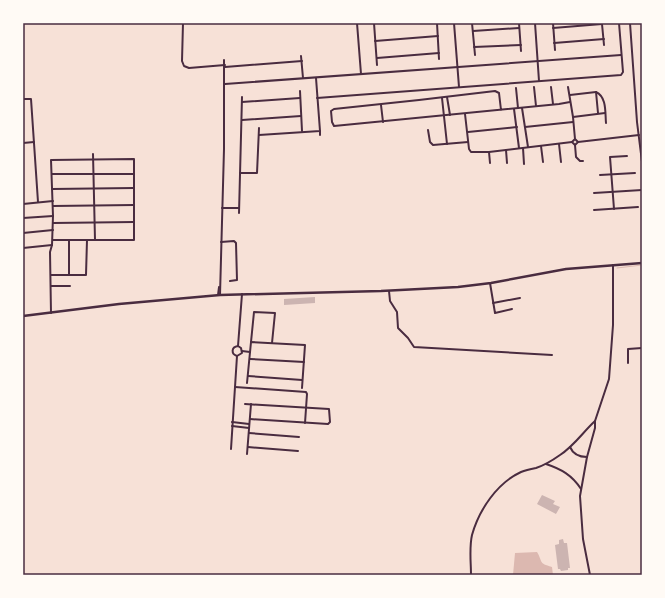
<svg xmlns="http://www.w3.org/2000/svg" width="665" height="598" viewBox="0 0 665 598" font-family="'Space Grotesk',sans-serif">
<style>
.water{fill:#dcb8b0}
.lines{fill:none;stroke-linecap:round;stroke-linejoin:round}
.stream{stroke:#dcb8b0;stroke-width:1}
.building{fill:#ccb4b1}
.minor{stroke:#4a2c40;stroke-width:2}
.tertiary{stroke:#4a2c40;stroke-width:2.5}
.neatline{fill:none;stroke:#4a2c40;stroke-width:1.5}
</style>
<rect width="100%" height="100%" fill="#f7e1d7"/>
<path class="water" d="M537,552C543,562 538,563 552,567L553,575H513L515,553Z"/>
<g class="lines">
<path class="stream" d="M617,268L642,265"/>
</g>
<g class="building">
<path d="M315,297V303L284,305V299Z"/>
<path d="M542,495L555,501L553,504L560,507L556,514L537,504Z"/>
<path d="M563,539L564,543H567L570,568H568V570L561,571L560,569H558L555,545L559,544V540Z"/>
</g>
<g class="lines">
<g class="minor">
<path d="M183,23L182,61L184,66L189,68L225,65"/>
<path d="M357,23L361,74"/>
<path d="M357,23H365"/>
<path d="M374,23L377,65"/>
<path d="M437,23L439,59"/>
<path d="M454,23L459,87"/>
<path d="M472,23L475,55"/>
<path d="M519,23L521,51"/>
<path d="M535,23L539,81"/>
<path d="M553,23L555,50"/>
<path d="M630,23L637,122L642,162"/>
<path d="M602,24L604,45"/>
<path d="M553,28L602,24"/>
<path d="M473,31L519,28"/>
<path d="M375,41L438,36"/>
<path d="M554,43L604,39"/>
<path d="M474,47L521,45"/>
<path d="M301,56L303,78"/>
<path d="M377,58L439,53"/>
<path d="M225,67L302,61"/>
<path d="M225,84L621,55"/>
<path d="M534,87L536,106"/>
<path d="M551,87L553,104"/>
<path d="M568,87L573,117L575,139L578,142L575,145L572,142L575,139"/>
<path d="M516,88L518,108"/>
<path d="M300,91L302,131"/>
<path d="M570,95L596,92"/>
<path d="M447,97L450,115"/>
<path d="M317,98L621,75L623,72L619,23"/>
<path d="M442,98L447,144"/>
<path d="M23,99H31L38,202"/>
<path d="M242,102L300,98"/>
<path d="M381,105L383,122"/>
<path d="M522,108L528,147"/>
<path d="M514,109L519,148"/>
<path d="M501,110L499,93L495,91L419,100L334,109L331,111L332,122L334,126L559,104L570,102"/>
<path d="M598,113L596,92C607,97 605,113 606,123"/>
<path d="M465,114L469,149L471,152H489L572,142"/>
<path d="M573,117L605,113"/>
<path d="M242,120L301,116"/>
<path d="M525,127L573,122"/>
<path d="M428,130L430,142L433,145L468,142"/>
<path d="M320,131V135"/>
<path d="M468,132L517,127"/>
<path d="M259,135L320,131L316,78"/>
<path d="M578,142L639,135"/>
<path d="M23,143L34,142"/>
<path d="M559,144L561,162"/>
<path d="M575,145L576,157L580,161H583"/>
<path d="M541,146L543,162"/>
<path d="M523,148L524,164"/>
<path d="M506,150L507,163"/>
<path d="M489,152L490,163"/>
<path d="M93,154L95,240"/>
<path d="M240,173H257L259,128"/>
<path d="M52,174H134"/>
<path d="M600,175L635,173"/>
<path d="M52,189L134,188"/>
<path d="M594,193L642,190"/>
<path d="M23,204L53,201"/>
<path d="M53,206L134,205"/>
<path d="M222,208H239"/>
<path d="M614,209L610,157L627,156"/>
<path d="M594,210L638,207"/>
<path d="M239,213L242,97"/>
<path d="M23,218L53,216"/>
<path d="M53,223L134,222"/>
<path d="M23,233L53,230"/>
<path d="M221,242L234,241L236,243L237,280L230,281"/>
<path d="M23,248L52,245"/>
<path d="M51,275H86L87,240"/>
<path d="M69,275V240"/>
<path d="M490,283L495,313L512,309"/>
<path d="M51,286H70"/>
<path d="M389,291L390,301L397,312L398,328L408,338L414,347L552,355"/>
<path d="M218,295L219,287"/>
<path d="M220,295L224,149V60"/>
<path d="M493,303L520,298"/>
<path d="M51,313L50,252L52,245L53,216L51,160L134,159V240H53"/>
<path d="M251,342L254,312L275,313L272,343"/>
<path d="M238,346C231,347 231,354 237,356L242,353L241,348L238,346L242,294"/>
<path d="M242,351L250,352"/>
<path d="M250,359L304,362"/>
<path d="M628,363V349L642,348"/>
<path d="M248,376L302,380"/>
<path d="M247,383L251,342L305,345L302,388"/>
<path d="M235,387L306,392L307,394L305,423"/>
<path d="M245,404L329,409L330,422L328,424L250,419"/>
<path d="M232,422L249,424"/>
<path d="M232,426L249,428"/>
<path d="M249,433L299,437"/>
<path d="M248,447L298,451"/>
<path d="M570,447C573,454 579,457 587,457"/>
<path d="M231,449L237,356"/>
<path d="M247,454L251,404"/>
<path d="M546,464C561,469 572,475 581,489"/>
<path d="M471,575C471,562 469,548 472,535C479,510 497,483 521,472C526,470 531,469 536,468C545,465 553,460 560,455C574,446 583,432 595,421"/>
<path d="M590,575L583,539L580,496L587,457L595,428V421L609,379L613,325V265"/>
</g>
<path class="tertiary" d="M23,316L119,304L220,295L381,291L458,287L491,283L566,269L642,263"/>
</g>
<rect width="665" height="598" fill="none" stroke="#fffaf5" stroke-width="48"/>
<rect x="24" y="24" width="617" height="550" class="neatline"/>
</svg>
